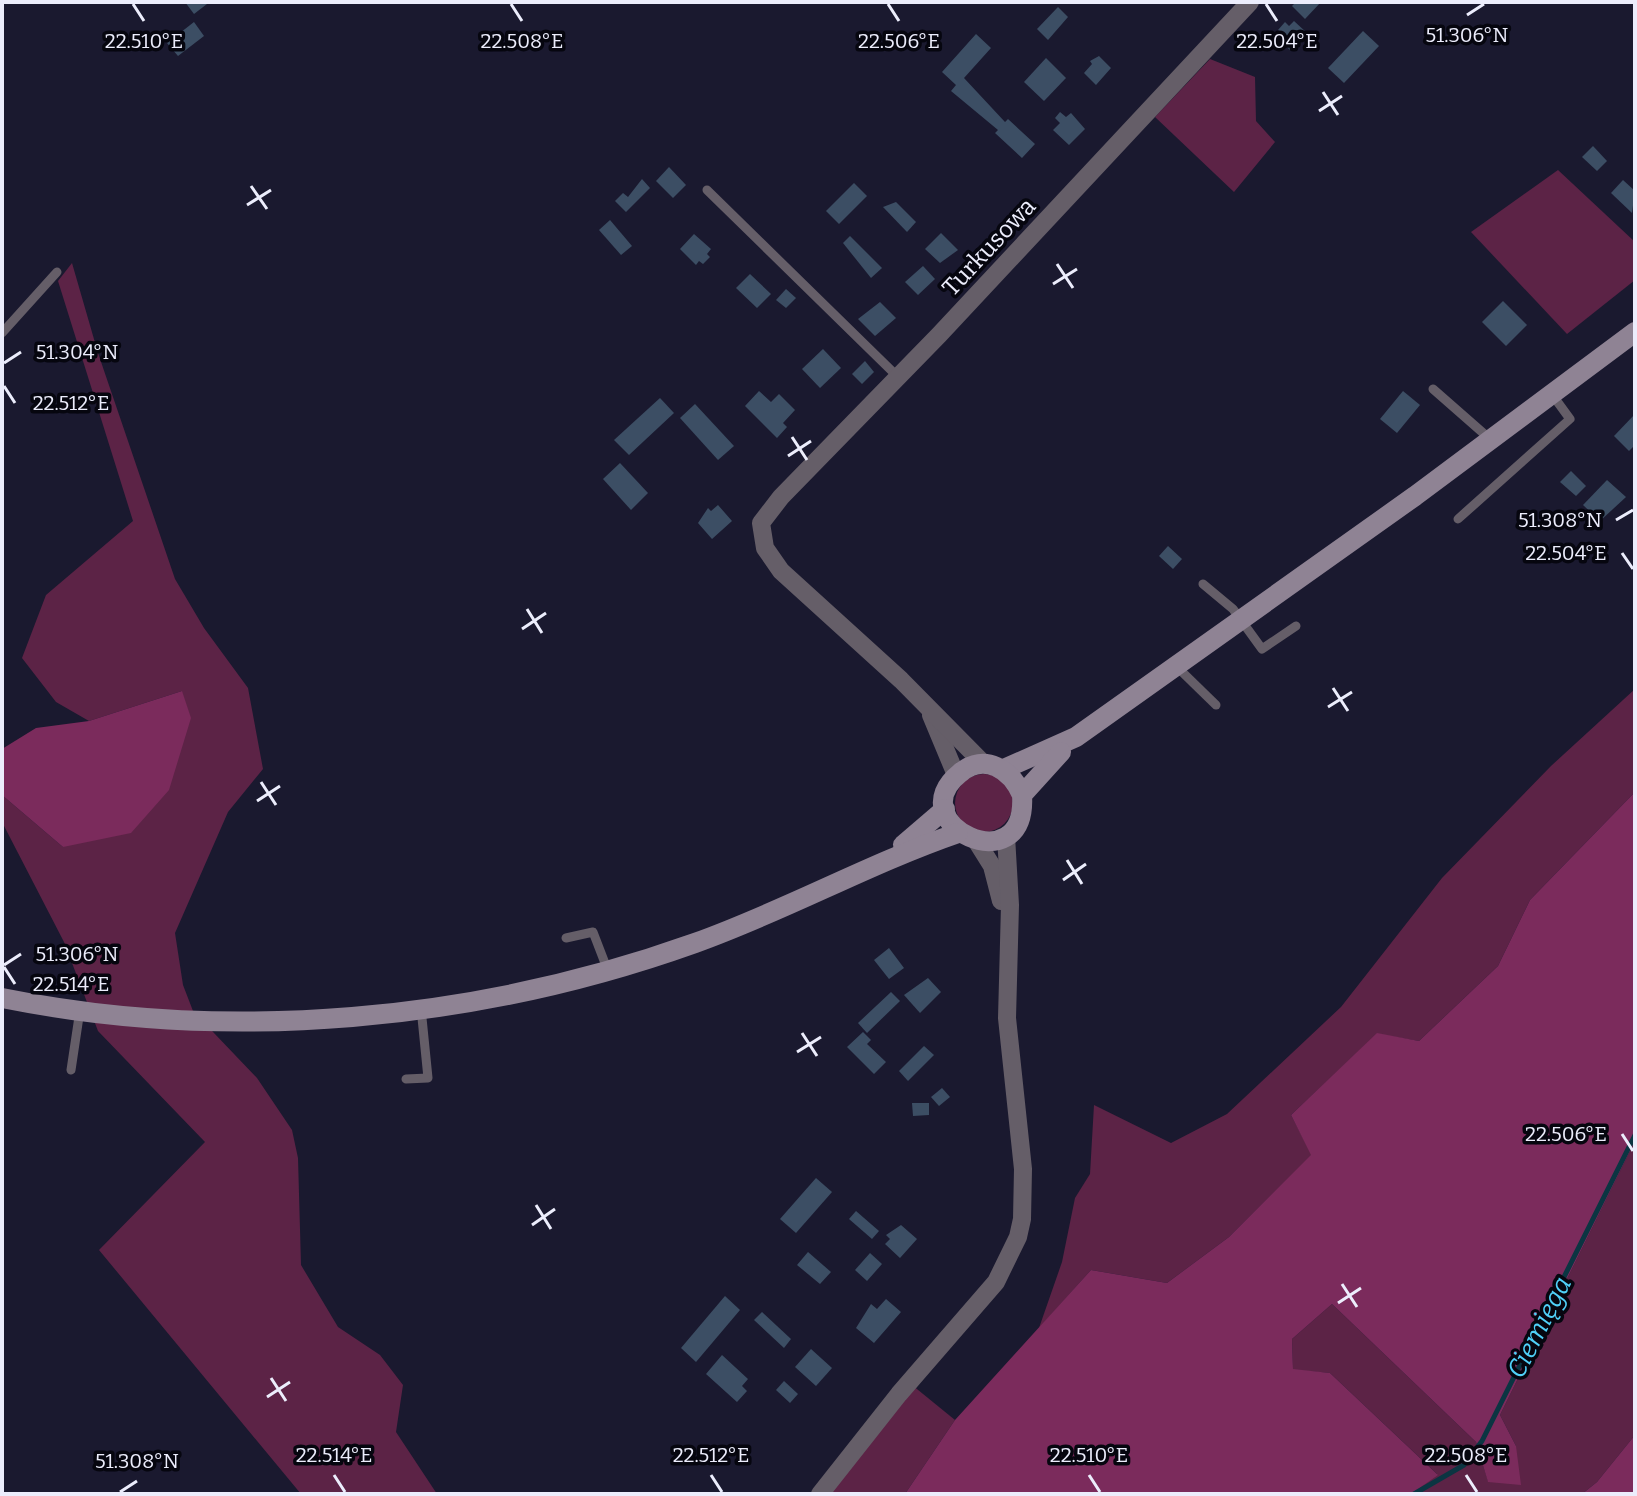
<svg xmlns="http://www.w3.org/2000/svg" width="1637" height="1496" viewBox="0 0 1637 1496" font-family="Bitter,serif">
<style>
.green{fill:#5c2346}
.forest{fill:#7b2b5c}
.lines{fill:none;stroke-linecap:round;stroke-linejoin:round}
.stream{stroke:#0b3542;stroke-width:5}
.building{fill:#3c4e64}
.lane{stroke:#655e68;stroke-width:9}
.street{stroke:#655e68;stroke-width:18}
.secondary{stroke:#8f8394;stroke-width:20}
.ticks{fill:none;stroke:#ecedfc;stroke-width:3}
.labels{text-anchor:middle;stroke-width:7;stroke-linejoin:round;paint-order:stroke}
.street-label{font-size:24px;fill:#ecedfc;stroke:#06060f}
.water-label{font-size:26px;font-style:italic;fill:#50d0f8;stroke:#06060f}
.ticks-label{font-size:20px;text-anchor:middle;fill:#ecedfc;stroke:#06060f;stroke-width:7;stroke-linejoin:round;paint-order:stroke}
</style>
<rect width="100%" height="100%" fill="#1a192f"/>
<g class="green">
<path d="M1210,59L1255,77L1256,121L1275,142L1234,192L1155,117Z"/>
<path d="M1558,170L1635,242V280L1567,334L1471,232Z"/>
<path d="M72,263L98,353L175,579L204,628L248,688L263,769L228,812L175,933L183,985L193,1011L257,1078L292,1130L298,1158L301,1265L338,1327L380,1355L403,1385L396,1432L437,1494H301L99,1250L205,1142L98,1031L64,942L2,822V795L63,847L182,691L89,721L56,702L22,658L46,595L133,521L58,281Z"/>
<path d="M1635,689V792L1530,900L1498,966L1419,1041L1377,1034L1291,1115L1312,1155L1229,1237L1167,1283L1091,1270L1039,1328L1062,1262L1075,1198L1090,1174L1094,1105L1171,1143L1227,1114L1341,1007L1442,878L1551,766Z"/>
<circle cx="984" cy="803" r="29"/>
<path d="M1635,1141V1435L1597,1482L1582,1494H1411L1437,1474L1330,1373L1293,1370L1292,1339L1332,1304L1476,1442L1488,1481L1516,1446L1500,1415Z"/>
<path d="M912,1385L955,1420L905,1494H820Z"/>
</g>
<g class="forest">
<path d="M182,691L191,718L169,790L131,833L63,847L2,795V749L36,728L89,721Z"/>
<path d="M1635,792V1141L1500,1415L1516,1446L1521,1485L1488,1482L1476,1442L1332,1304L1292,1339L1293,1369L1330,1373L1438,1475L1411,1494H905L955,1420L1091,1270L1167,1283L1229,1237L1311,1155L1291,1115L1377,1033L1419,1041L1498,966L1530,900Z"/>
<path d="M1635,1435V1494H1582L1597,1482Z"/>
</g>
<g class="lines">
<path class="stream" d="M1414,1494L1464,1465L1482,1441L1635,1135"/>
</g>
<g class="building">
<path d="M185,2H205L207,4L194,14Z"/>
<path d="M1296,2H1321L1305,19L1292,6Z"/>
<path d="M1058,7L1068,17L1048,40L1037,29Z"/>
<path d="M1294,21L1307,33L1290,50L1278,38L1282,33L1278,30L1285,22L1289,26Z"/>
<path d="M194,22L204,36L178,56L167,43Z"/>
<path d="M1363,31L1379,46L1344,83L1328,68Z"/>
<path d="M976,34L991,48L964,78L1005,122L1008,119L1035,144L1022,158L995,133L998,130L951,91L956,85L942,72Z"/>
<path d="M1099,56L1111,68L1096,85L1084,73L1092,64L1090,61Z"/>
<path d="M1046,58L1066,78L1044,101L1024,82Z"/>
<path d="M1060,112L1066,117L1071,113L1085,129L1069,145L1053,130L1060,123L1055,118Z"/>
<path d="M1593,146L1607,161L1597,171L1582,157Z"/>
<path d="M669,167L686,185L673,198L656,181Z"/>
<path d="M642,179L650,188L626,212L615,201L623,193L628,197Z"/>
<path d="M1623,180L1635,191L1632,213L1611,193Z"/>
<path d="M854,183L867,196L839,224L826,211Z"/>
<path d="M896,202L916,222L907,232L883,207Z"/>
<path d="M610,220L632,246L621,255L599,230Z"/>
<path d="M941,233L958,250L940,263L925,249Z"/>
<path d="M694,234L711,249L707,254L710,257L703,264L699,261L696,265L680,249Z"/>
<path d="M850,236L882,268L871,278L843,243Z"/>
<path d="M923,266L935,279L918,295L905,282Z"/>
<path d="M750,274L771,294L757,308L736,288Z"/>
<path d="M786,289L796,298L786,308L776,300Z"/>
<path d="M1503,301L1527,325L1506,346L1482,322Z"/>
<path d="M880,302L896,318L875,336L858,319Z"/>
<path d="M823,349L841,368L820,388L802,369Z"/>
<path d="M865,361L874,372L862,384L852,374Z"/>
<path d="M759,391L771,402L779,394L795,410L783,423L787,427L777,438L745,406Z"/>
<path d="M1403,391L1420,405L1397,433L1380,419Z"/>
<path d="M660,398L674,413L629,455L614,440Z"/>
<path d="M695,404L734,446L718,460L680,418Z"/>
<path d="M1635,414V445L1629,451L1614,436Z"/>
<path d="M620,463L648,493L631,510L603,479Z"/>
<path d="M1571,471L1586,486L1576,496L1560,482Z"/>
<path d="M1607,480L1626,497L1600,521L1583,505Z"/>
<path d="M718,505L732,521L712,539L698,523L708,508L711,511Z"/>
<path d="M1168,546L1182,559L1173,569L1159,556Z"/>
<path d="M889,948L904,968L889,979L874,960Z"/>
<path d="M928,978L941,992L920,1013L904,995Z"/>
<path d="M891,992L900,1001L867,1033L858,1023Z"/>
<path d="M863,1032L871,1040L867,1044L886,1062L874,1074L847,1047Z"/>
<path d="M924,1046L934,1055L908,1081L899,1071Z"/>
<path d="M942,1088L950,1097L939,1106L931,1097Z"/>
<path d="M912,1103H929V1115L913,1116Z"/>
<path d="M816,1178L832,1192L796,1233L780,1219Z"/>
<path d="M856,1211L879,1231L872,1239L849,1219Z"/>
<path d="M901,1225L917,1239L900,1258L885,1244L890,1239L886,1235Z"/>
<path d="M808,1252L831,1272L820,1284L797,1265Z"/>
<path d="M870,1253L882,1264L867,1281L855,1270Z"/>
<path d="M725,1296L740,1310L696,1362L681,1348Z"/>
<path d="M886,1299L901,1312L874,1343L856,1328L871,1304L877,1309Z"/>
<path d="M762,1312L791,1339L784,1348L754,1320Z"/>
<path d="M811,1349L832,1368L816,1386L795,1367Z"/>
<path d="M722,1355L748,1379L742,1386L747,1391L737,1402L706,1374Z"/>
<path d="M784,1381L798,1394L790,1403L776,1390Z"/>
</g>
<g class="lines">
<g class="lane">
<path d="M707,190L898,377"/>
<path d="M2,333L57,272"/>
<path d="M1433,389L1490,439"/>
<path d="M1458,519L1570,419L1551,393"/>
<path d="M1203,584L1233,609L1262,649L1296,626"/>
<path d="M1177,667L1216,705"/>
<path d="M566,938L593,932L608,971"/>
<path d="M71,1070L80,1010"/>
<path d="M406,1079L428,1078L421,1008"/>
</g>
<g class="street">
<path d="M931,715L956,775"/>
<path d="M984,764L901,680L781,571L765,548L761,523L781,497L939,335L1250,2"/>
<path d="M977,842L992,866L1001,901"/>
<path d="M820,1494L899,1394L996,1282L1018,1237L1022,1219L1023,1169L1007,1018L1010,905L1006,836"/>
</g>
<g class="secondary">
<path d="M1004,769L1076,737L1415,496L1635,332"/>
<path d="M1022,795C1011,770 985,752 960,773C897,823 1028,886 1022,795L1061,752"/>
<path d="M903,845L945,809"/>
<path d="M2,998C230,1044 477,1021 695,943C785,911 868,864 958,833"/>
</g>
</g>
<path class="ticks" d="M133,4L144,21M511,4L522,21M888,4L899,21M1266,4L1277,21M1467,15L1484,4M1323,92L1338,115M1319,111L1342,96M251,186L267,209M247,205L271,190M1057,264L1073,288M1053,284L1077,269M4,363L21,352M4,386L15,403M792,437L807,460M788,456L811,441M1616,520L1633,510M1622,553L1633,569M527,609L542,633M522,629L546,613M1333,688L1348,711M1328,707L1352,692M261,782L276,805M257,801L280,786M1067,860L1082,884M1063,880L1086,864M4,965L21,954M4,967L15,984M802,1033L817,1056M797,1052L821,1037M1622,1134L1633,1151M536,1205L551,1229M532,1225L555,1209M1342,1284L1357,1307M1338,1303L1361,1288M271,1378L286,1401M267,1397L290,1382M334,1475L345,1492M711,1475L722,1492M1089,1475L1100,1492M1466,1475L1477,1492M120,1492L137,1481"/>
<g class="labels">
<g class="street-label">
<text transform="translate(989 247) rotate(-47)" y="8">Turkusowa</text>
</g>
<g class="water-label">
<text transform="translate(1539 1327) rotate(-63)" y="9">Ciemięga</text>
</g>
</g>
<g class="ticks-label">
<text x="1467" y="42">51.306°N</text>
<text x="144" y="48">22.510°E</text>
<text x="522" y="48">22.508°E</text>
<text x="899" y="48">22.506°E</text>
<text x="1277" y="48">22.504°E</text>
<text x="77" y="359">51.304°N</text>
<text x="71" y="410">22.512°E</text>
<text x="1560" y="527">51.308°N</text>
<text x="1566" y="560">22.504°E</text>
<text x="77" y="961">51.306°N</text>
<text x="71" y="991">22.514°E</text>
<text x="1566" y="1141">22.506°E</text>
<text x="334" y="1462">22.514°E</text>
<text x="711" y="1462">22.512°E</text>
<text x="1089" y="1462">22.510°E</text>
<text x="1466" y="1462">22.508°E</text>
<text x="137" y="1468">51.308°N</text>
</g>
<rect width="1637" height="1496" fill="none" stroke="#ecedfc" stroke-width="8"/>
</svg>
